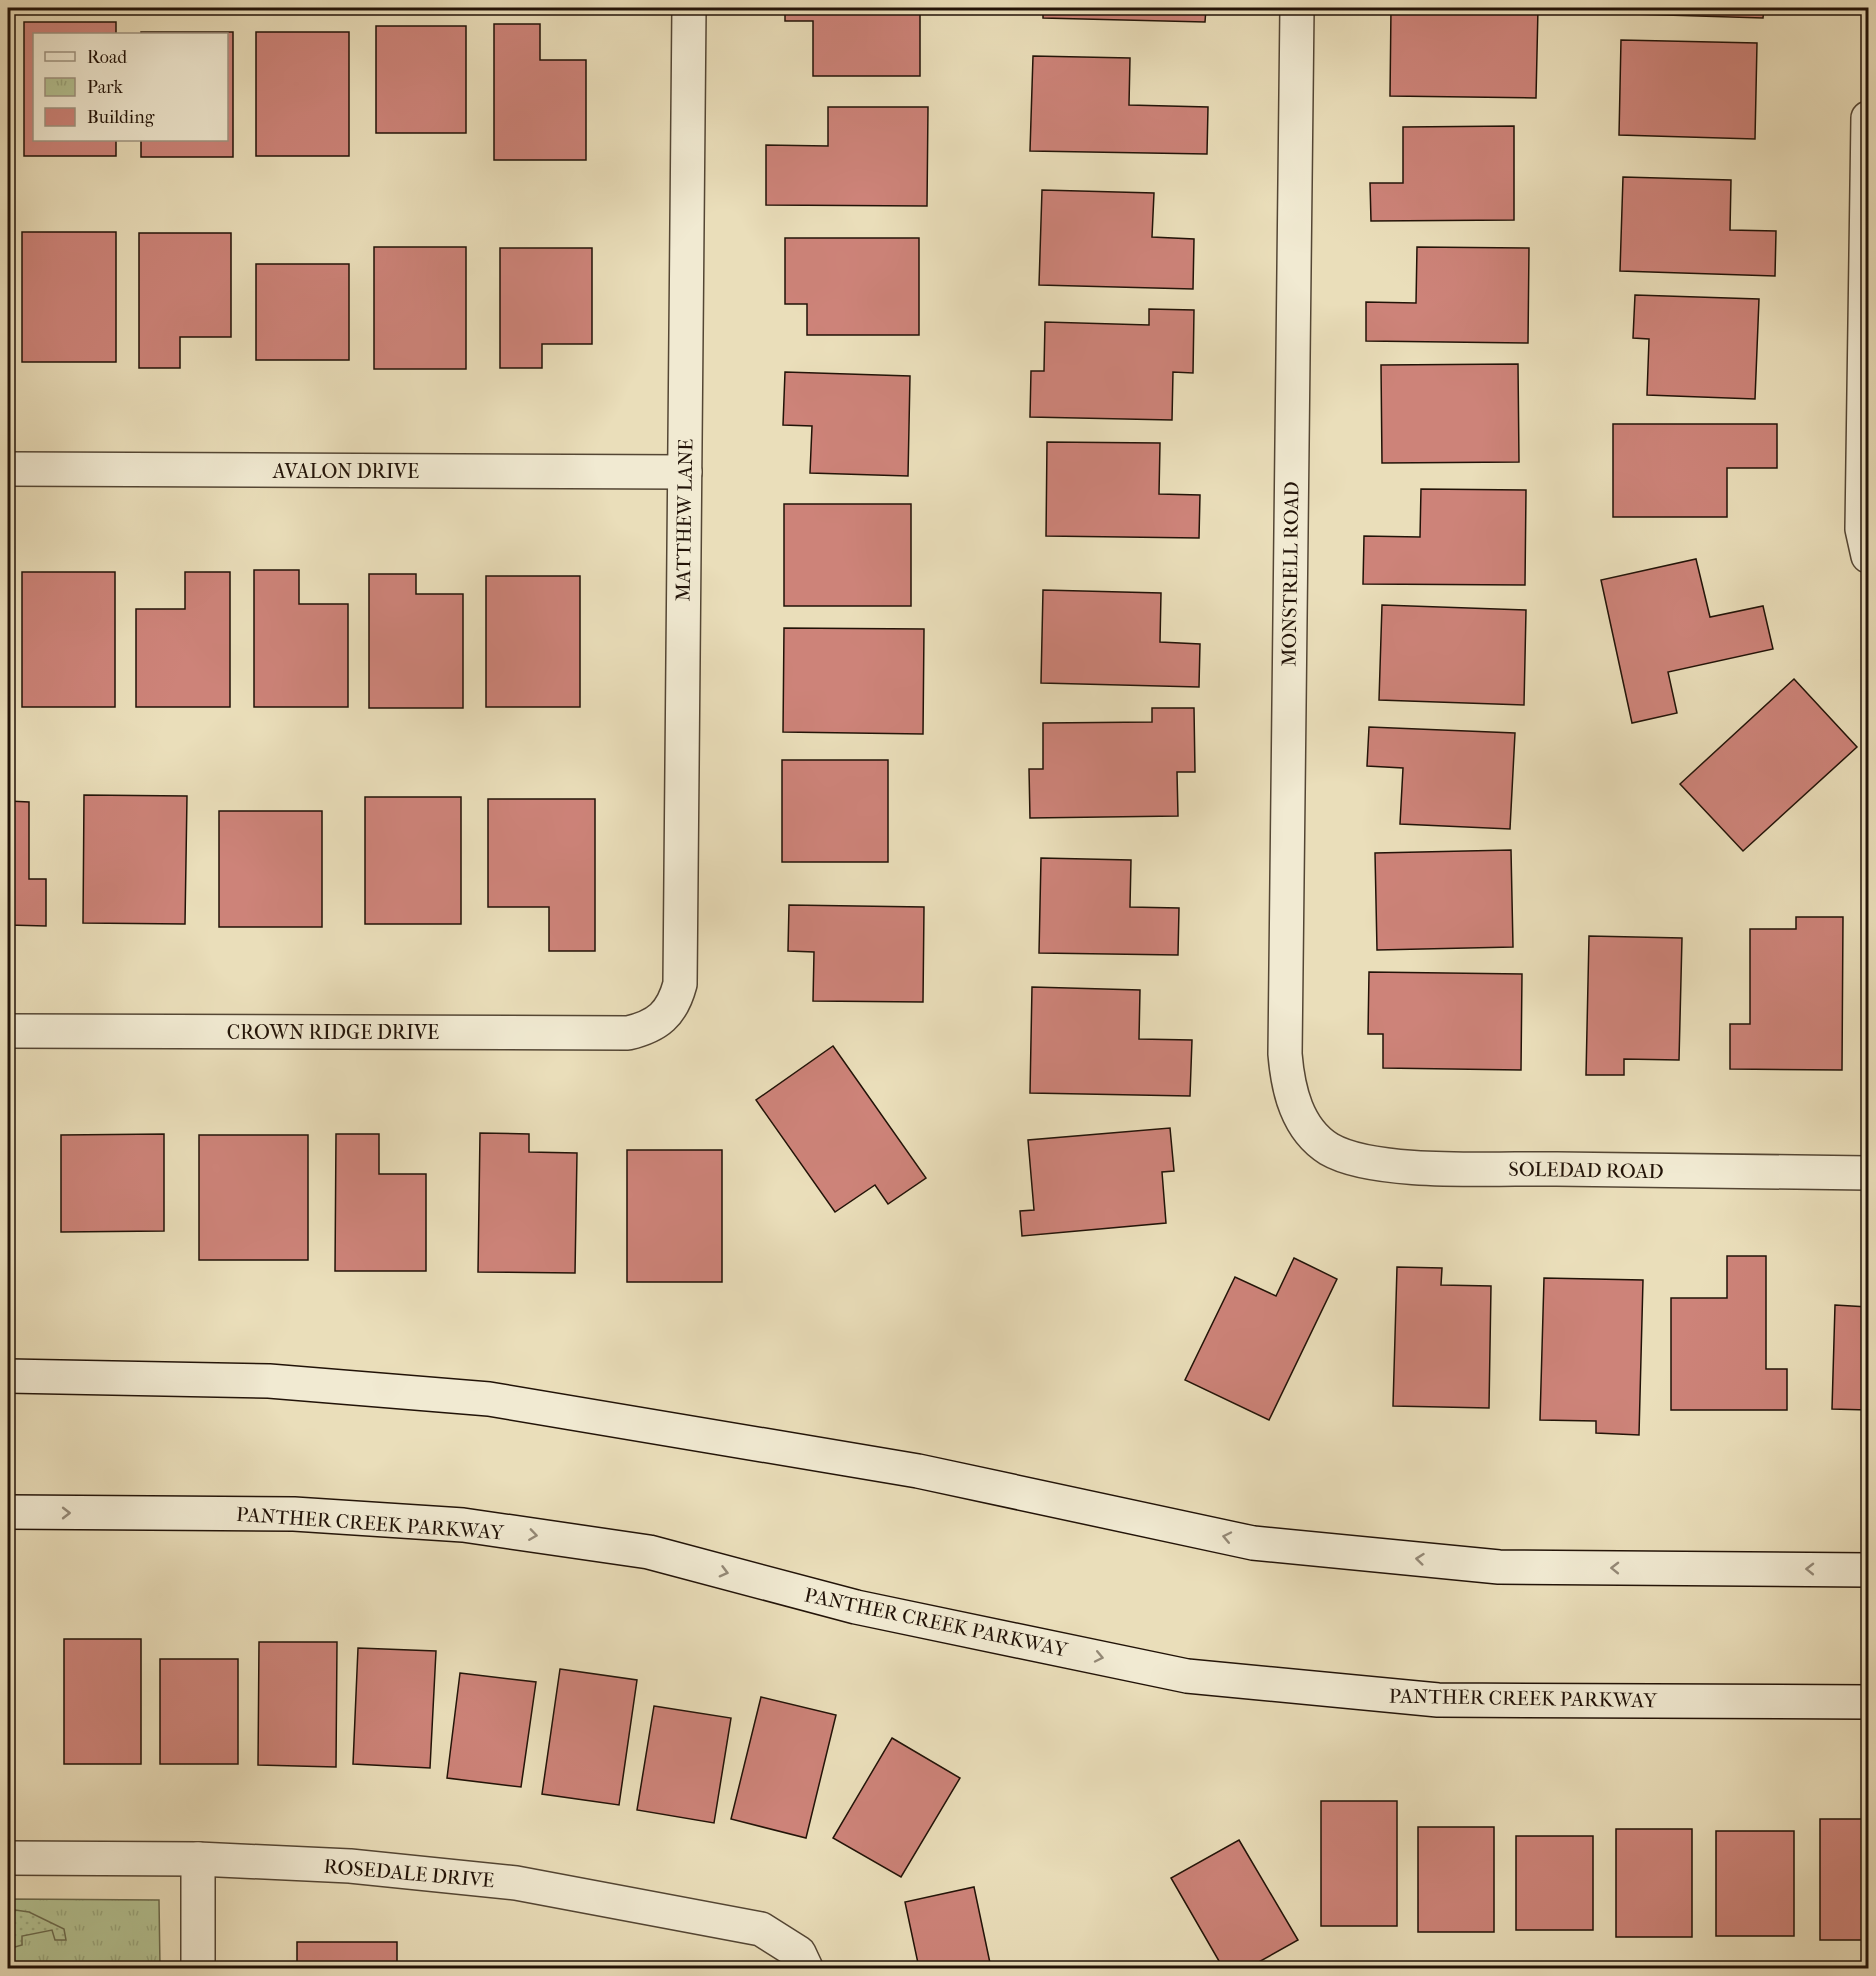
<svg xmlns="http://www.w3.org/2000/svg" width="1876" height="1976" viewBox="0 0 1876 1976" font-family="'IM FELL French Canon',serif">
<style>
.park{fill:url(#park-tufts);stroke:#6b6a4d;stroke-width:1.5}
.garden{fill:url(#garden-dots);stroke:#6b6a4d;stroke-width:1.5}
.building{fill:#cd8379;stroke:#221308;stroke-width:1.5}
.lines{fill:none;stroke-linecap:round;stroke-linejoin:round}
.minor-casing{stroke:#544634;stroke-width:36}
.secondary-casing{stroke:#221308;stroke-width:36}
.minor{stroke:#f1ead2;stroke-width:33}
.secondary{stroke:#f1ead2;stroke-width:33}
.oneway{stroke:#948977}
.labels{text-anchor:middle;stroke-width:4.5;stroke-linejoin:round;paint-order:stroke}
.street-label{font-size:20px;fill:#221308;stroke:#f1ead2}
</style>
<defs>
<pattern id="park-tufts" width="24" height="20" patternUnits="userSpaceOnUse" patternTransform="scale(1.5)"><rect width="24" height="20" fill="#b4c292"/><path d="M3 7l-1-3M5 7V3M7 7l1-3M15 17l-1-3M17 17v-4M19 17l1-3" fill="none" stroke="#9aa67c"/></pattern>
<pattern id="garden-dots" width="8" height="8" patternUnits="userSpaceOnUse" patternTransform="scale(1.5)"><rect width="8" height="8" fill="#b4c292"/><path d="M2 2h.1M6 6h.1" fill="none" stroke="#9aa67c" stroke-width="1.8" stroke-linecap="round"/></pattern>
</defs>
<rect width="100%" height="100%" fill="#eadeba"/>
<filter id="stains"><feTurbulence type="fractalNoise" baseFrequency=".00333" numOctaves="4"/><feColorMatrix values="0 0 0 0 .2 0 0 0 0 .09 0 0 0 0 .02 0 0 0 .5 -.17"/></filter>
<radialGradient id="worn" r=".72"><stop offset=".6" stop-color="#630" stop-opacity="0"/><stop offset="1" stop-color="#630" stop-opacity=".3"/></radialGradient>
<path class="park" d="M8,1899L159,1900L160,1968H8Z"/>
<path class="garden" d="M8,1909L29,1912L64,1929L66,1940H55L52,1930L22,1936V1945L8,1949Z"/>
<g class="building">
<path d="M785,8H920V76H813V21H785Z"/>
<path d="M1043,8H1206L1205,22L1043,18Z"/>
<path d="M1391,8H1538L1536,98L1390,96Z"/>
<path d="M1633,8H1764L1763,18L1633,14Z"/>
<path d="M24,22H116V34H34V140H116V156H24Z"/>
<path d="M494,24H540V60H586V160H494Z"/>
<rect x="376" y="26" width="90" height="107"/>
<path d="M141,32H233V157H141V140H226V34H141Z"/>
<rect x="256" y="32" width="93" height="124"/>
<path d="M1621,40L1757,43L1755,139L1619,135Z"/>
<path d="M1033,56L1130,58L1129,105L1208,107L1207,154L1030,151Z"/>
<path d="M828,107H928L927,206L766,205V145L828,146Z"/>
<path d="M1514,126V220L1371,221L1370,183H1403V127Z"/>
<path d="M1623,177L1731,180L1730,230L1776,231L1775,276L1620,271Z"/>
<path d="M1042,190L1154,193L1152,237L1194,239L1193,289L1039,285Z"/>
<rect x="22" y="232" width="94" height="130"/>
<path d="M139,233H231V337H180V368H139Z"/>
<path d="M785,238H919V335H807V304H785Z"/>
<rect x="374" y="247" width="92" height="122"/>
<path d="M1417,247L1529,248L1528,343L1366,341V302L1416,303Z"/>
<path d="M500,248H592V344H542V368H500Z"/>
<rect x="256" y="264" width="93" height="96"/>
<path d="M1635,295L1759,299L1755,399L1647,395L1649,339L1633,338Z"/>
<path d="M1149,309L1194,310L1193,373L1173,372L1172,420L1030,417L1031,371H1044L1045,322L1149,325Z"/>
<path d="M1518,364L1519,462L1382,463L1381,365Z"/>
<path d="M785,372L910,376L908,476L810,473L812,426L783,425Z"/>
<path d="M1613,424H1777V468H1727V517H1613Z"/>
<path d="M1047,442L1160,443L1159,494L1200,495L1199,538L1046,536Z"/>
<path d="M1421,489L1526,490L1525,585L1363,584L1364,536L1420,537Z"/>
<rect x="784" y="504" width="127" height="102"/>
<path d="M1696,559L1710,617L1763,606L1773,649L1668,672L1677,713L1632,723L1601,580Z"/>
<path d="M254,570H299V604H348V707H254Z"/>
<rect x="22" y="572" width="93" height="135"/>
<path d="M185,572H230V707H136V609H185Z"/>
<path d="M369,574H416V594H463V708H369Z"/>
<rect x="486" y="576" width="94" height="131"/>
<path d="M1043,590L1161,593L1160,642L1200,644L1199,687L1041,683Z"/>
<path d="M1382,605L1526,610L1524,705L1379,700Z"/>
<path d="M784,628L924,629L923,734L783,732Z"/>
<path d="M1794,679L1857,747L1743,851L1680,784Z"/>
<path d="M1152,708H1194L1195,772H1177L1178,816L1030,818L1029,769H1043V723L1152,722Z"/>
<path d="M1369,727L1515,733L1510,829L1400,824L1403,768L1367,766Z"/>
<rect x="782" y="760" width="106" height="102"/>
<path d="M84,795L187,796L185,924L83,923Z"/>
<rect x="365" y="797" width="96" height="127"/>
<path d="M488,799H595V951H549V907H488Z"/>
<path d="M8,801L29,802V879H46V926L8,925Z"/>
<rect x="219" y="811" width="103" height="116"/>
<path d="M1511,850L1513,947L1377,950L1375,853Z"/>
<path d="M1041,858L1131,860L1130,907L1179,908L1178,955L1039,953Z"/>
<path d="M789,905L924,907L923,1002L813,1001L814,952L788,951Z"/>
<path d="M1796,917H1843L1842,1070L1730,1069V1024H1750V929H1796Z"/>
<path d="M1589,936L1682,938L1679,1060L1624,1059V1075H1586Z"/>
<path d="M1369,972L1522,974L1521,1070L1383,1068V1034H1368Z"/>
<path d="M1032,987L1140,990L1139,1039L1192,1040L1190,1096L1030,1093Z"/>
<path d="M833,1046L926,1178L888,1204L875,1185L835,1212L756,1100Z"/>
<path d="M1170,1128L1174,1171L1162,1172L1166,1223L1022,1236L1020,1211L1034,1210L1028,1140Z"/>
<path d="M480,1133L529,1134V1152L577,1153L575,1273L478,1272Z"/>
<path d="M164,1134V1231L61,1232V1135Z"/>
<path d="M336,1134H379V1174H426V1271H335Z"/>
<rect x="199" y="1135" width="109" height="125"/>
<rect x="627" y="1150" width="95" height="132"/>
<path d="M1727,1256H1766V1369H1787V1410H1671V1298H1727Z"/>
<path d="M1294,1258L1337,1279L1269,1420L1185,1380L1235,1277L1276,1296Z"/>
<path d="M1397,1267L1442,1268L1441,1285L1491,1286L1489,1408L1393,1406Z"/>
<path d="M1544,1278L1643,1280L1639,1435L1596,1433V1421L1540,1420Z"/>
<path d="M1835,1305L1868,1307V1410L1832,1409Z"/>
<rect x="64" y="1639" width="77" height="125"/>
<path d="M259,1642H337L336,1767L258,1765Z"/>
<path d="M358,1648L436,1651L430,1768L353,1764Z"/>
<rect x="160" y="1659" width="78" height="105"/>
<path d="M560,1669L637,1680L619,1805L542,1794Z"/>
<path d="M460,1673L536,1682L521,1787L447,1778Z"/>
<path d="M761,1697L836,1715L806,1838L731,1819Z"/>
<path d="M654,1706L731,1718L714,1823L637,1810Z"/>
<path d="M892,1738L960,1778L901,1877L833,1838Z"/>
<rect x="1321" y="1801" width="76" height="125"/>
<rect x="1820" y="1819" width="48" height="121"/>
<rect x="1418" y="1827" width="76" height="105"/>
<rect x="1616" y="1829" width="76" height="108"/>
<rect x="1716" y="1831" width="78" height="105"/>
<rect x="1516" y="1836" width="77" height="94"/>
<path d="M1239,1840L1298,1940L1248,1968H1223L1171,1878Z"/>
<path d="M974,1887L990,1963L964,1968H919L905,1902Z"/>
<rect x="297" y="1942" width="100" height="26"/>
</g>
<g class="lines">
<defs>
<g id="minor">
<path d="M1297,8L1285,1054C1288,1090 1297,1129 1329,1149C1375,1176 1499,1168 1554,1169C1659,1170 1764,1172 1868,1173"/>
<path d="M1868,118L1862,529L1868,556"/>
<path d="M8,469L685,472"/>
<path d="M8,1031L628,1033C658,1026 672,1014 680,984L689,8"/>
<path d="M8,1858L198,1859L350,1866L516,1883L761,1929L799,1953L806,1968"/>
<path d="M198,1859V1968"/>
</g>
<g id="secondary">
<path d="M8,1376L269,1381L489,1399L918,1471L1253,1543L1499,1567L1868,1570"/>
<path d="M8,1512L294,1514L463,1525L649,1552L856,1607L1187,1676L1438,1700L1868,1702"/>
</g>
</defs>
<use href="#minor" class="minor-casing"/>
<use href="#secondary" class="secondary-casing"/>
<use href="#minor" class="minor"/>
<use href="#secondary" class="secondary"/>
</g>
<defs><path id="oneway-chevron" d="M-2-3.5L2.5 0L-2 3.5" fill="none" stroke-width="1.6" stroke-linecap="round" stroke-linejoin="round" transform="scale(1.5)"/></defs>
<g class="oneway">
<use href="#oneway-chevron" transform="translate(66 1513)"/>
<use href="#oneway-chevron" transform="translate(533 1535) rotate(8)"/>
<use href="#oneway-chevron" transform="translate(1227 1537) rotate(-168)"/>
<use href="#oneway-chevron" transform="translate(1420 1559) rotate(-174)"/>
<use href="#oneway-chevron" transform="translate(1615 1568) rotate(-179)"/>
<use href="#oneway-chevron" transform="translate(1810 1569) rotate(-179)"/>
<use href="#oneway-chevron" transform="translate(724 1572) rotate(15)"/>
<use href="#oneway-chevron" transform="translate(1099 1657) rotate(12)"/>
</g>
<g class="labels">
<g class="street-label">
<text x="346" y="478">AVALON DRIVE</text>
<text transform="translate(684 520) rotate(-89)" y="7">MATTHEW LANE</text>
<text transform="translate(1290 574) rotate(-89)" y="7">MONSTRELL ROAD</text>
<text x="333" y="1039">CROWN RIDGE DRIVE</text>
<text transform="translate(1586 1170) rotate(1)" y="7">SOLEDAD ROAD</text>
<text transform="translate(370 1523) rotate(4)" y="7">PANTHER CREEK PARKWAY</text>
<text transform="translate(936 1622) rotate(12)" y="7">PANTHER CREEK PARKWAY</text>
<text transform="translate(1523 1698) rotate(1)" y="7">PANTHER CREEK PARKWAY</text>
<text transform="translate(409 1873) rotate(5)" y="7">ROSEDALE DRIVE</text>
</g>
</g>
<rect width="1876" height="1976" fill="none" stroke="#eadeba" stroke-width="30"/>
<rect x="9" y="9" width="1858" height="1958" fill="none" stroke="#221308" stroke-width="3"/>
<rect x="15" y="15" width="1846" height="1946" fill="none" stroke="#221308" stroke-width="1.5"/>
<rect x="33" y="33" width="195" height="108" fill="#f1ead2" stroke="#9e9481" stroke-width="1.5"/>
<rect x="45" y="52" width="30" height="9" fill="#f1ead2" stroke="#9e9481" stroke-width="1.5"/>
<text x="87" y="63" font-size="18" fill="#221308">Road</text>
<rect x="45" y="78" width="30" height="18" fill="url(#park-tufts)" stroke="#9e9481" stroke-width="1.5"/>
<text x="87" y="93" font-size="18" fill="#221308">Park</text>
<rect x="45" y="108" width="30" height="18" fill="#cd8379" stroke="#9e9481" stroke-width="1.5"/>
<text x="87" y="123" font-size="18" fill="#221308">Building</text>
<rect width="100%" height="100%" filter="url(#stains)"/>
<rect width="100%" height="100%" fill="url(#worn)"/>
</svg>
